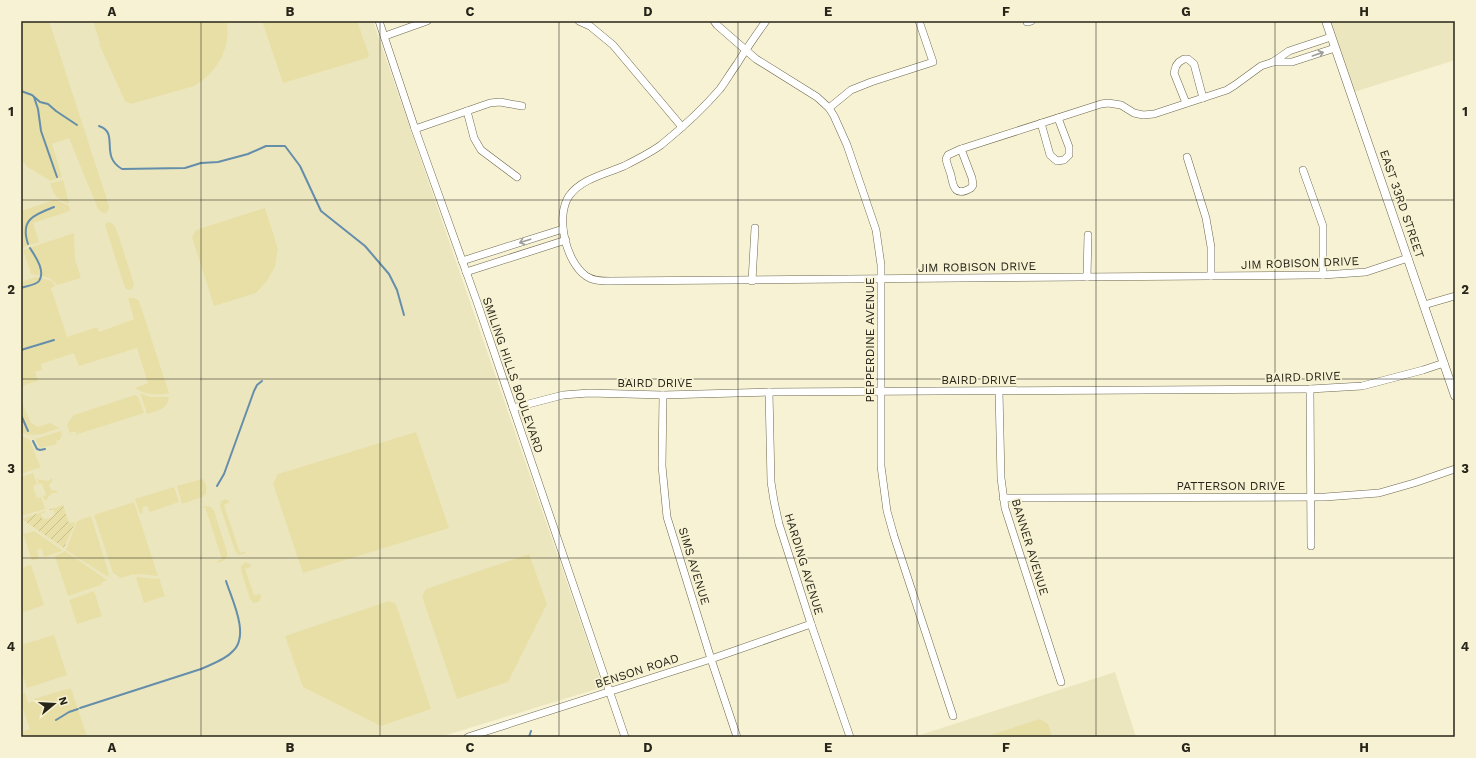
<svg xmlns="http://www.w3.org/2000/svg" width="1476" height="758" viewBox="0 0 1476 758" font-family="'Work Sans',sans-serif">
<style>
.built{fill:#ece6bf}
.grass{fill:#e8dfa6}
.garden{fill:url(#garden-furrows)}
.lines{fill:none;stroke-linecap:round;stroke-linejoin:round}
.stream{stroke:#658eaa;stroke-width:2}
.minor-casing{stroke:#6d684d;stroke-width:8}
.tertiary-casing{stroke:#6d684d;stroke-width:9}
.minor{stroke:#fff;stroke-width:7}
.tertiary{stroke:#fff;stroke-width:8}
.oneway{stroke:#9e9d98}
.grid{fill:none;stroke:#27251a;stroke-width:1;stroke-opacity:0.55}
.labels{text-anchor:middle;stroke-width:3.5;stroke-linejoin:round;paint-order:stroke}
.street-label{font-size:12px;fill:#27251a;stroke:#f7f2d3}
.neatline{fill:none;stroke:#27251a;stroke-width:1.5}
.grid-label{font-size:13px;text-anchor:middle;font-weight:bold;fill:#27251a}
</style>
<defs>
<pattern id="garden-furrows" width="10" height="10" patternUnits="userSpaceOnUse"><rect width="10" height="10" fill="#e8dfa6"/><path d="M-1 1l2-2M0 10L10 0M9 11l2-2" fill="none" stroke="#c7bf8e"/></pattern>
</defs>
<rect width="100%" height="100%" fill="#f7f2d3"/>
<g class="built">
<path d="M21,21H373L603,687L440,737H21Z"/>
<path d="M1326,21H1455V60L1351,93Z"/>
<path d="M1115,672L1136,737H914Z"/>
</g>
<g class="grass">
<path d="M21,21H49L109,206V209L106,213H103L98,209L69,138L52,144L62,177L51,181L27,167L25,163L24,164L21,155Z"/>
<path d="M93,21H227C231,49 217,72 194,86L131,104L125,101L99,44L100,43Z"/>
<path d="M262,21H357L369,55L367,58L283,83Z"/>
<path d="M63,180L69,204C56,198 54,196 50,183H52Z"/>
<path d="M54,200H57L69,206L70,211L33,223L39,242L21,248V211Z"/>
<path d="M265,208L278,249L275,266L267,281L256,293L214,306L192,237L196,230Z"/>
<path d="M108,222L112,223L116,228L134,284L132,289L128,290L125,288L105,225Z"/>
<path d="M74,233L75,260L81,278L57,285C52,276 40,276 31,274L23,250Z"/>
<path d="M36,277L52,281L55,286L51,288L67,337L97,327L99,332L134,319L128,298C132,297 136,298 139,301L169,393C157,396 145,395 135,388L148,383L137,348L79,366L74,353L41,364L42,370L35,372L38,381L21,386V282Z"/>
<path d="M140,393L150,397H169C168,409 157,411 147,414Z"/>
<path d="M135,395L138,397L144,413L75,435L77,432H71L70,434L67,424L74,415Z"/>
<path d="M21,401C24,409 28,415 31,423L38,427L50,423L59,428C43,434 38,437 21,433Z"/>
<path d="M61,431L62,436L60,438V440L56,441L57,444L40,448L35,439Z"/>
<path d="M416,432L449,528L303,573L273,484L278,474Z"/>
<path d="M21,436L29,439C34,448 36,459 41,467L21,474Z"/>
<path d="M33,473L37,484L33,486L37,498L41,497L45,509L21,516V477Z"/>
<path d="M52,478V482L49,485L51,490L57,491V493H52L45,501L43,496L46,495L42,483L39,484L37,479L48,481Z"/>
<path d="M202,479C206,482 207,489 206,494L202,497L182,504L177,486Z"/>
<path d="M174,487L179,502L150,512L148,507L145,506L142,508L143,512L140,514L135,499Z"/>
<path d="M226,499L230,502L224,505L240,553L246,551L244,554L239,555L235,551L220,506L221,501Z"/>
<path d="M134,502L158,576L139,574L135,575L134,574L121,578L113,573L94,515Z"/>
<path d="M205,506L211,507L214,511L227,552C228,559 224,561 218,563L217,561L222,559L205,507L199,508Z"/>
<path d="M91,516L109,574L108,577L66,550L77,521Z"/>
<path d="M34,531L62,550V551L44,557L42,549L37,550L39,558L32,561L23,534Z"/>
<path d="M65,551L107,580L102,582L101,585L68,596L55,556Z"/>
<path d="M529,554L547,604L508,682L457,699L422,596L426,589Z"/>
<path d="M246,562L250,564L251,567L245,569L254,595L260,594L261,597L259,602L253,603L250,599L241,570V566Z"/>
<path d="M31,565L44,605L21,613V568Z"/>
<path d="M138,577L155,579L159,578L165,596L144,603L136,578Z"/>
<path d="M94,591L102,616L77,624L69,600Z"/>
<path d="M389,601L396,604L431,709L381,726L303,687L285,636Z"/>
<path d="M54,635L67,675L27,688L21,671V645Z"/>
<path d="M71,688L87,737H21V732L30,729L23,709L21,710V694L25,693L28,703L34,701V699L67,689V690Z"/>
<path d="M1040,719L1048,724L1052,737H985Z"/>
</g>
<path class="garden" d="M63,505L69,523L75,522V523L64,548L23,520L24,518L45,511V513H41V516L43,519C48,519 54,518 55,513L53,510H48Z"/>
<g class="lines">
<g class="stream">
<path d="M21,91L32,95L40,102L48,104L56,111L77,125"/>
<path d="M34,97L38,109L41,131L57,177"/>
<path d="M99,126C120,133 99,156 122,169L185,168L201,163L218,162L248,154L266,146H285L300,166L321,211L365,246L389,274L397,290L404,315"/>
<path d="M28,244C20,220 33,215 54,207"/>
<path d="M21,288C26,286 36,285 39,281C46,271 35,256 30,248"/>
<path d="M21,350L54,340"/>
<path d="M21,415L28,431"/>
<path d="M33,441L37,449L40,450L45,449"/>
<path d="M217,486L224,474L254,391L257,385L262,381"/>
<path d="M80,708L201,669C212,664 225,660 233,651C250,635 232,600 226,581"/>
<path d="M56,720L69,712L78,709"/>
<path d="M529,737L531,731"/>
</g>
<defs>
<g id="minor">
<path d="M379,21L415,129L477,302L625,737"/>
<path d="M579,21L590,26L613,45L682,127"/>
<path d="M714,21L717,25L756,59L817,97L829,108L834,116L847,145L876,230L881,265V466L887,511L894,536L953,716"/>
<path d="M766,21C756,35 746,49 737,64C731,72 726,81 720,89C702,110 682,128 661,145C650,153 636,160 624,166C605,174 581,179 569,196C555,217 566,262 586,276C593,281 602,281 610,281C847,281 1085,276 1323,275L1366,272L1408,258"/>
<path d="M1027,21V22L1031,21"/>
<path d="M385,36L427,21"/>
<path d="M1273,62H1292L1335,48"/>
<path d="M1186,103L1174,73L1176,66L1179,62L1184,59H1188L1194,64L1203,98"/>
<path d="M829,108L851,90L871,82L933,62L919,21"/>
<path d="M467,111L474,138L481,150L517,177"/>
<path d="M1041,123L1050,155L1057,161L1064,160L1069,155V147L1058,118"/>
<path d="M415,129L490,103L500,102L522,106"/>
<path d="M961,149L948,155L946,159C947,164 949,169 951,175C953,188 956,197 971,188L973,185L972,178L961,149L1101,104L1108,103L1121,105L1134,113L1143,115L1154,114L1227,90L1235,85L1261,66L1273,62L1289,51L1331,37"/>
<path d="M1187,157L1206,218L1211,247V276"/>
<path d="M1303,170L1323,226V275"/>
<path d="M462,261L563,229"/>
<path d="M466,272L566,240"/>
<path d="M1087,277L1088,235"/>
<path d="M752,281L755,228"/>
<path d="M1424,305L1455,296"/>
<path d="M1310,389L1311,546"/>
<path d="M999,391L1001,478L1005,508L1061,682"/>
<path d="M769,392L771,482L774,501L779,524L811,624L850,737"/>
<path d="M663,395L662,466L667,517L711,659L737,737"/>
<path d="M513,408L563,395L589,393L663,395L769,392L1310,389L1362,386L1423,370L1444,363"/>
<path d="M1003,498L1325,497L1379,493L1414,483L1455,469"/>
<path d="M468,737L711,659L811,624"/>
</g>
<path id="tertiary" d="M1326,21L1455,396"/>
</defs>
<use href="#minor" class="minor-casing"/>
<use href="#tertiary" class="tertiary-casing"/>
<use href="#minor" class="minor"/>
<use href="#tertiary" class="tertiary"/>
</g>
<defs><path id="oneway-shaft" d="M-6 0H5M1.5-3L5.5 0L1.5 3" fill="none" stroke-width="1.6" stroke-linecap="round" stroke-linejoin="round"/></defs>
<g class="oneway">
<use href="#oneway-shaft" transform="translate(1318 54) rotate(-19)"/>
<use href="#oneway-shaft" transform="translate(525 241) rotate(162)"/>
</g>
<path class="grid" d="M201,21V737M380,21V737M559,21V737M738,21V737M917,21V737M1096,21V737M1275,21V737M21,200H1455M21,379H1455M21,558H1455"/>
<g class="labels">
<g class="street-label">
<text transform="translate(1402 204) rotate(71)" y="4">EAST 33RD STREET</text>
<text transform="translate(1300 263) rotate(-2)" y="4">JIM ROBISON DRIVE</text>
<text transform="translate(977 267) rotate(-1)" y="4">JIM ROBISON DRIVE</text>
<text transform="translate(870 340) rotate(-90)" y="4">PEPPERDINE AVENUE</text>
<text transform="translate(513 375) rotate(71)" y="4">SMILING HILLS BOULEVARD</text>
<text transform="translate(1303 377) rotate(-2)" y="4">BAIRD DRIVE</text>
<text x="979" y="384">BAIRD DRIVE</text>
<text x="655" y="387">BAIRD DRIVE</text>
<text x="1231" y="490">PATTERSON DRIVE</text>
<text transform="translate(1030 547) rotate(73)" y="4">BANNER AVENUE</text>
<text transform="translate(804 564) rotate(73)" y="4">HARDING AVENUE</text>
<text transform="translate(694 566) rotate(73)" y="4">SIMS AVENUE</text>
<text transform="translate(637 671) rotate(-18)" y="4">BENSON ROAD</text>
</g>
</g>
<rect width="1476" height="758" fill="none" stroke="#f7f2d3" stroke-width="44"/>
<g transform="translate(54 704) rotate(72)" stroke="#f7f2d3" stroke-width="3" paint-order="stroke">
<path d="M0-3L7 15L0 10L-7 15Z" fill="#27251a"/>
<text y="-6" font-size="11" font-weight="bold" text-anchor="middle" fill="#27251a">N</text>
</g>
<rect x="22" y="22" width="1432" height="714" class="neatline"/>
<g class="grid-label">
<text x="112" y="16">A</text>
<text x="290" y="16">B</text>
<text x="470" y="16">C</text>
<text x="648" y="16">D</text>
<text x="828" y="16">E</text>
<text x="1006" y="16">F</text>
<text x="1186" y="16">G</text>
<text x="1364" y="16">H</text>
<text x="11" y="116">1</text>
<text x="1465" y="116">1</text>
<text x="11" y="294">2</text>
<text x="1465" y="294">2</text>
<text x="11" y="473">3</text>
<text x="1465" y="473">3</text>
<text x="11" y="651">4</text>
<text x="1465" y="651">4</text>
<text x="112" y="752">A</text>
<text x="290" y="752">B</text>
<text x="470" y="752">C</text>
<text x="648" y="752">D</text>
<text x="828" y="752">E</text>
<text x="1006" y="752">F</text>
<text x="1186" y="752">G</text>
<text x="1364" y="752">H</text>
</g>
</svg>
